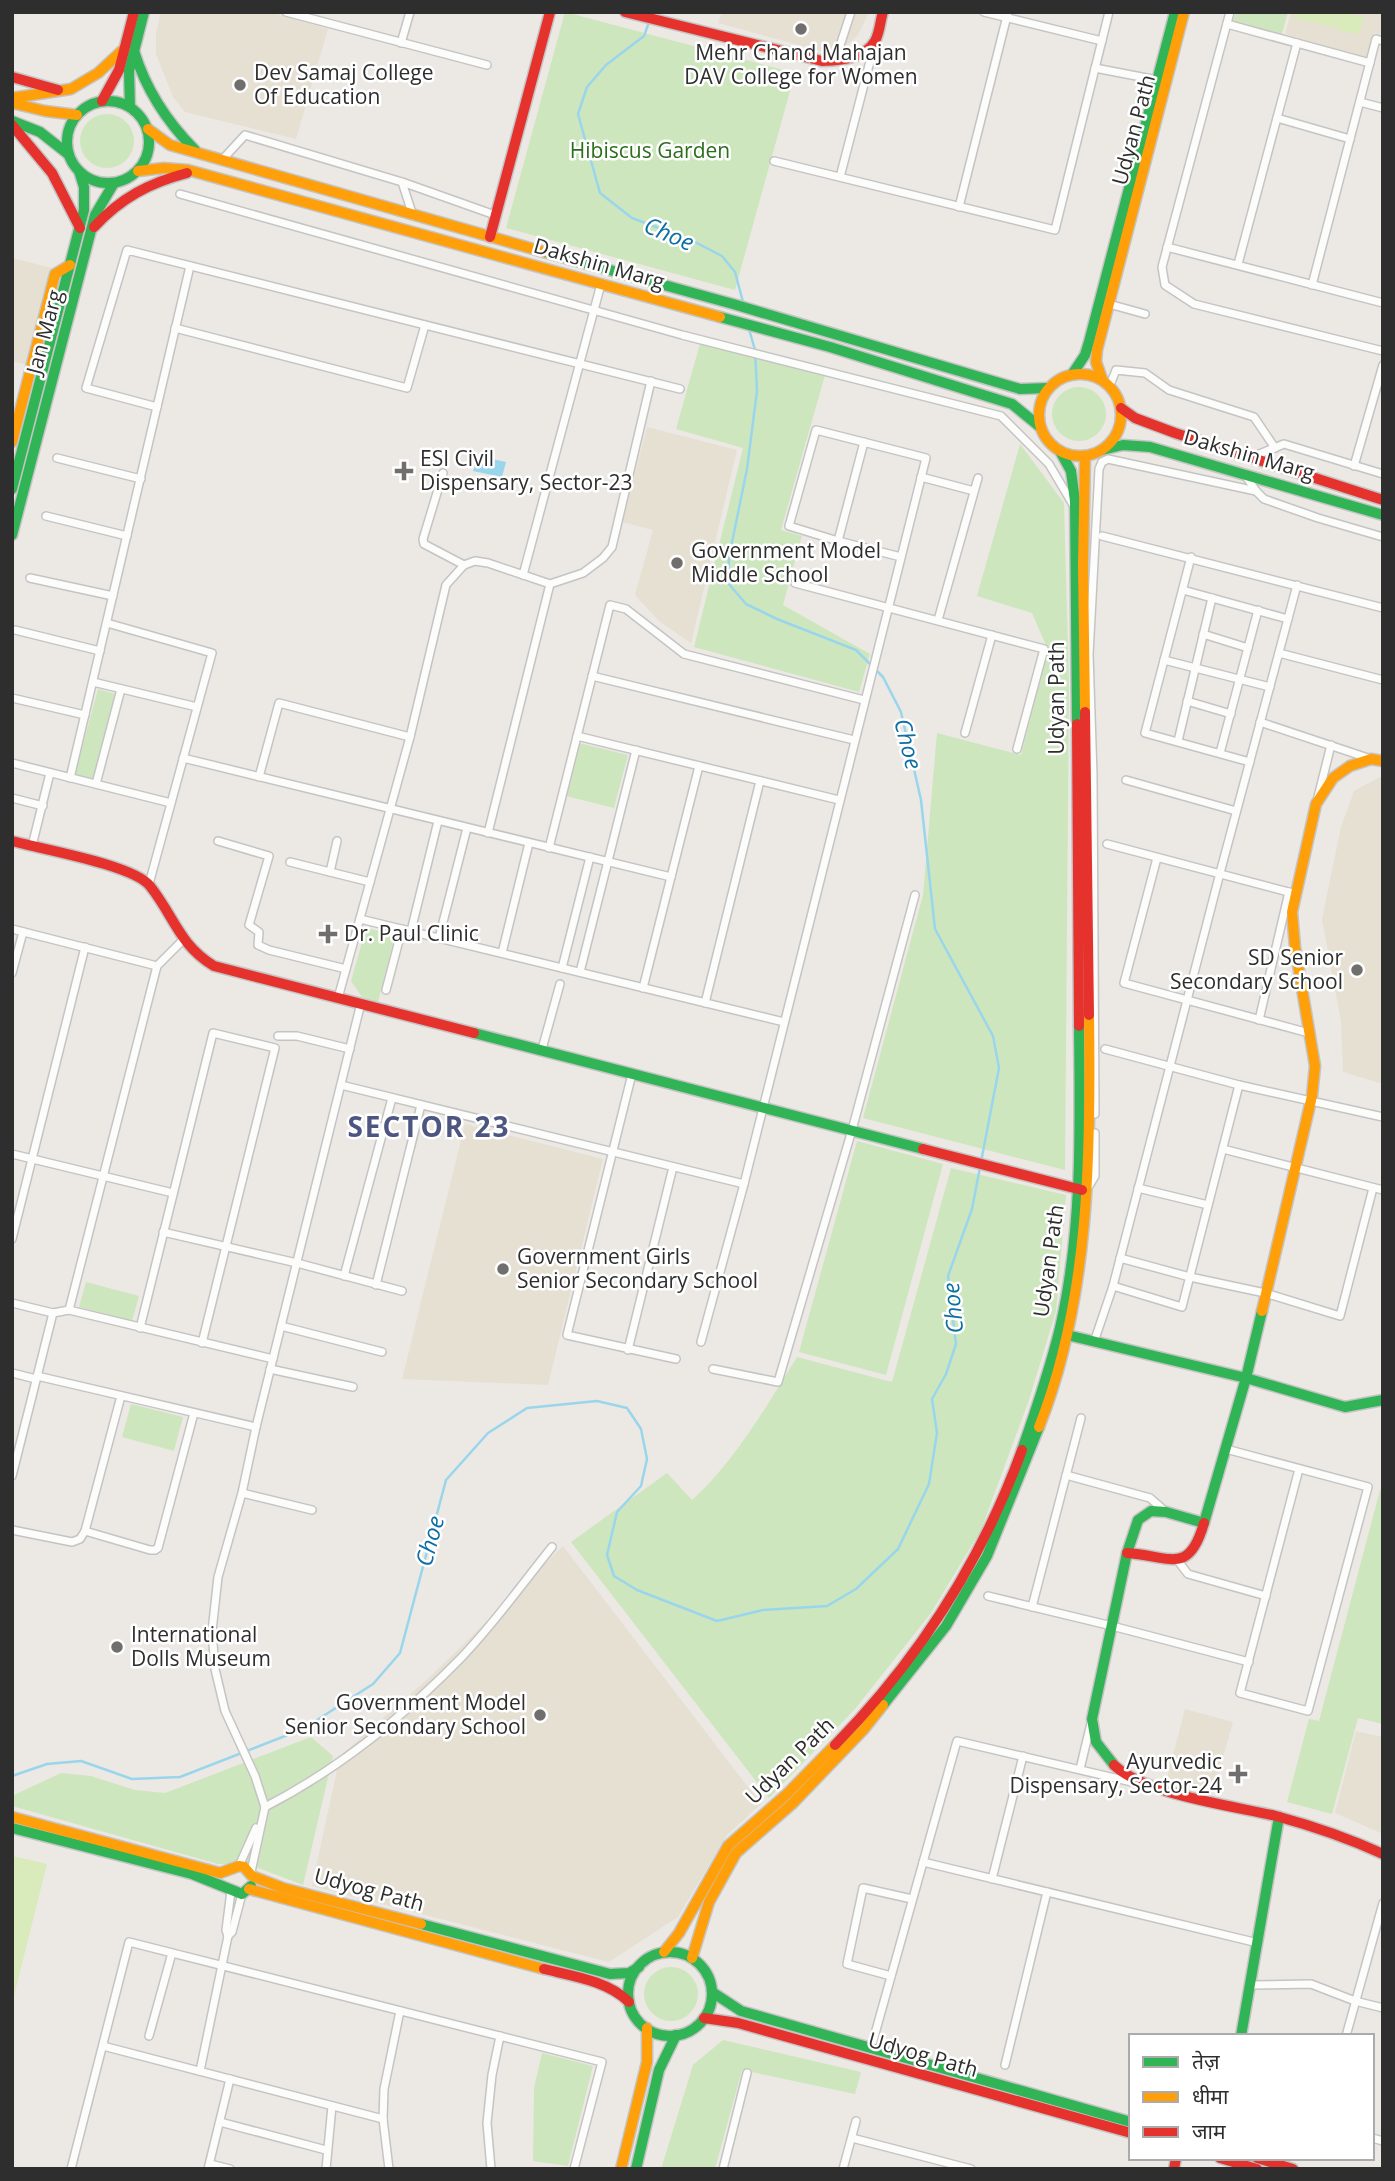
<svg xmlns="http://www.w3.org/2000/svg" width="1395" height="2181" viewBox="0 0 1395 2181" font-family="'Open Sans','Noto Sans Devanagari',sans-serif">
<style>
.education{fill:#e6e0d3}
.green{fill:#cee6be}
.pitch{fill:#d9eabb}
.water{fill:#99d6ec}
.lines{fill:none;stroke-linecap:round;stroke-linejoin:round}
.stream{stroke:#99d6ec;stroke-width:2.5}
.street-casing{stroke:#c5c4c5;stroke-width:10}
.fast-casing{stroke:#c5c4c5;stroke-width:13}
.slow-casing{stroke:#c5c4c5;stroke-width:13}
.jam-casing{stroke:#c5c4c5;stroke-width:13}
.street{stroke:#fcfcfb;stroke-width:7}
.fast{stroke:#30b455;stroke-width:10}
.slow{stroke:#ff9f0a;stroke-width:10}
.jam{stroke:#e5322d;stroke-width:10}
.poi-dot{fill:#706f6e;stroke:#fff;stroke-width:2.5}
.labels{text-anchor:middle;stroke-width:5;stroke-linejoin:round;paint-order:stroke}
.poi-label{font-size:21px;fill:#2e2e2e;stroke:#fff;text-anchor:start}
.street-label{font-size:21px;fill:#2e2e2e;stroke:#fff}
.park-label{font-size:21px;fill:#2c6e1b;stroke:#fff}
.water-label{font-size:23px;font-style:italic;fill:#0d6fa3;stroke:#fff}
.district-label{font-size:28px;font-weight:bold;letter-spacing:2px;fill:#4d5680;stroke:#fff}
</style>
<rect width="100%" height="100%" fill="#ece8e4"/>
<g class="education">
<path d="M161,12H269L328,29L296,139L185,112L173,97L156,54V33Z"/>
<path d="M722,12H869L858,35L845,47L824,52L718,23Z"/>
<path d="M1291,12H1383V35L1374,33L1367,58L1285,34Z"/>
<path d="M12,258L56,269L31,366L12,361Z"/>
<path d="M647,427L737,450L691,643L660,622L635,595L653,530L622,522Z"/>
<path d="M1380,777L1383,778V1084L1343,1072L1341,1022L1322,919L1341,827L1354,791Z"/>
<path d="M465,1124L603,1159L548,1385L402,1379Z"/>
<path d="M563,1546L761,1804L727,1835L678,1917L609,1962L312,1886L340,1756L433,1674Z"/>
<path d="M1185,1709L1233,1722L1213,1793L1166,1782Z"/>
<path d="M1356,1731L1383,1737V1834L1335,1813Z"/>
</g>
<g class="green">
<path d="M565,12L795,73L735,290L506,228Z"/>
<path d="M1236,12H1288L1282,34L1233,21Z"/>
<circle cx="107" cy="141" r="27"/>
<path d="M701,340L825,375L781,530L802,536L783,605L870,654L859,692L694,647L743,448L676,429Z"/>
<circle cx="1079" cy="414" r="27"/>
<path d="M1020,444L1064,503L1069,686L1065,1170L863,1118L923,895L937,733L1021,755L1048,650L1032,613L977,596Z"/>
<path d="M98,689L115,694L93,779L75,774Z"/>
<path d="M579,743L628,755L614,808L566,796Z"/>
<path d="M366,928L395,935L378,1002L362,997L351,981Z"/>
<path d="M857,1141L943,1164L886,1375L799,1352Z"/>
<path d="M951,1168L1066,1195L1056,1311L1029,1400L981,1530L931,1613L855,1709L769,1798L571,1542L667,1473L692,1500C733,1464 768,1404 797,1357L892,1382Z"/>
<path d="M86,1282L139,1296L132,1321L79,1307Z"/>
<path d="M131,1404L183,1417L174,1451L122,1437Z"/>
<path d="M1380,1490L1383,1491V1724L1358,1718L1332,1814L1287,1802L1309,1719L1319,1721Z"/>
<path d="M311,1737L333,1756L303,1885L251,1865L218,1864L12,1806V1796L61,1773L91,1776L135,1790L165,1793Z"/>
<circle cx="671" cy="1994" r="27"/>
<path d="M723,2040L861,2072L855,2094L742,2070L715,2169H661L693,2065Z"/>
<path d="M542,2053L593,2066L568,2166L533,2161L534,2088Z"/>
</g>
<g class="pitch">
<path d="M1295,12H1338L1335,27L1294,18Z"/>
<path d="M1340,12L1364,17L1359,34L1335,29Z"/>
<path d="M12,1856L47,1864L12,2004Z"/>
</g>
<path class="water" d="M478,456L506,462L502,477L473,471Z"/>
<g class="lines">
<g class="stream">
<path d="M649,22L644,36L606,65L587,87L578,114L600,193L632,218L693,241L722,256L735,272L743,302"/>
<path d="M12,1776L47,1764L81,1761L132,1779L180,1777L303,1729L373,1684L400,1653L446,1480L488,1433L527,1408L597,1401L627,1408L641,1429L647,1459L641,1486L617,1512L607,1555L614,1576L637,1590L717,1621L763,1610L827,1606L856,1589L898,1549L929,1484L937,1433L932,1399L946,1374L956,1344L948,1276L972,1209L999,1068L993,1036L935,929L921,800L901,712L883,677L856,650L777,619L746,604L728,583L729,557L747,469L757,391L755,350L749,329"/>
</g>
<defs>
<g id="street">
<path d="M286,12L487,65"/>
<path d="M984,12L1102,41"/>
<path d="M1230,12L1162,267L1165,285L1194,304L1383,351"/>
<path d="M1227,24L1370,63"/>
<path d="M401,43L410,12"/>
<path d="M835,61L851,12"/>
<path d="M1095,68L1157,80"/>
<path d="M1360,102L1383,108"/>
<path d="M1277,118L1350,139"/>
<path d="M222,160L245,135L402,182L495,215"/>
<path d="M774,161L1055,230L1109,12"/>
<path d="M840,177L875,42"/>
<path d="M402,182L413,216"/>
<path d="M180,194L682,335L1001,416L1049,464L1075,508"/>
<path d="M959,207L1008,12"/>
<path d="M1167,247L1383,303"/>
<path d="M1238,264L1297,43"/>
<path d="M1312,285L1376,39L1383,41"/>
<path d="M1109,304L1145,314"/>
<path d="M175,328L407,388L425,325"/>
<path d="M1110,385L1116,370L1145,373L1169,390L1254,417L1275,448"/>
<path d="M157,407L86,388L127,250L680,389"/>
<path d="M1252,457L1284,444L1383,474"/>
<path d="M57,458L141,479"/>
<path d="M1354,466L1383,365"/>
<path d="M443,473L423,539L424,544L464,565"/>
<path d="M1245,475L1256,491L1264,499L1318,518L1383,537"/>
<path d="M921,477L974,491"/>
<path d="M46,516L127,536"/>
<path d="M1102,536L1383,608"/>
<path d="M838,541L864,442"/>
<path d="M1191,557L1145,733L1250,762"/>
<path d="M523,575L601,284"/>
<path d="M30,578L113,596"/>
<path d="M795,583L1044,649L1017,749"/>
<path d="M1183,590L1288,619"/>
<path d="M938,620L978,478"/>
<path d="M107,623L212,653L149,884"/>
<path d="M15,630L100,651"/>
<path d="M1203,634L1248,648"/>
<path d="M1279,653L1383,680"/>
<path d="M1164,660L1270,687"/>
<path d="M592,676L854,740"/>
<path d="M93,682L197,707"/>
<path d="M12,698L85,715"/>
<path d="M1187,701L1231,714"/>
<path d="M1260,722L1371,759"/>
<path d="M965,733L992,635"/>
<path d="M577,736L839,800"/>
<path d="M1178,741L1212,598"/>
<path d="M1220,753L1258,610"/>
<path d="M183,758L671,877"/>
<path d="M12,763L171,803"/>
<path d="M259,777L279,703L410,737"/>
<path d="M70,778L190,266"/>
<path d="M1126,780L1236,811"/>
<path d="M96,784L121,689"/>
<path d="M1318,797L1331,745"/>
<path d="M12,798L43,806"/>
<path d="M488,833L550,584"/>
<path d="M218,841L269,856L249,925L259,932L258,945L269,950L346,969"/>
<path d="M1107,844L1296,894"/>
<path d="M32,846L50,773"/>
<path d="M549,848L610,605L626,609L684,654L864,700"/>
<path d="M1157,858L1124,983L1309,1033"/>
<path d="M290,862L370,882"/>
<path d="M330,872L337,841"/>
<path d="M360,919L784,1022"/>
<path d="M12,929L157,966"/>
<path d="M411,931L438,821"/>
<path d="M439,938L467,828"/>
<path d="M502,953L529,843"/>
<path d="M562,968L590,857"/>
<path d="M580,972L636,750"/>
<path d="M12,973L23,932"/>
<path d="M643,988L699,766"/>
<path d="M386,990L402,929"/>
<path d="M338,998L410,737L446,585L464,565L475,561L488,563L550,584L583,573L603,558L612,547L651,381"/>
<path d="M705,1003L760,781"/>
<path d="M1259,1020L1289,892"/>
<path d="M278,1036H297L350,1049"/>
<path d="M542,1049L560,984"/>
<path d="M1105,1049L1239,1085L1383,1117"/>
<path d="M632,1074L567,1335L676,1359"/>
<path d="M341,1085L744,1184"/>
<path d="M1095,1114L1093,775L1089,654L1099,469L1102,462L1108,459L1256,491"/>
<path d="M1223,1149L1383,1190"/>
<path d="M12,1154L173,1193"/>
<path d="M1089,1186L1095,1176V1133"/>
<path d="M1138,1188L1208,1205"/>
<path d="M163,1232L297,1263L402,1291"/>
<path d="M12,1239L85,947"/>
<path d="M1120,1258L1190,1277L1265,1293L1340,1316L1373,1188"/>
<path d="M344,1276L392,1098"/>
<path d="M376,1285L421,1105"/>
<path d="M1113,1286L1182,1307L1239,1085"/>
<path d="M12,1303L53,1313"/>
<path d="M69,1310L157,966L183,940"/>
<path d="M281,1326L382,1352"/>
<path d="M140,1328L213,1033L275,1048L202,1343"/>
<path d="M701,1342L744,1184L926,458L816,430L789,526L838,541L901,557"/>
<path d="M1094,1342L1113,1286L1220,873L1297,585"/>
<path d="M628,1350L673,1167"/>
<path d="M270,1369L353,1387"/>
<path d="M713,1369L778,1382L852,1130L915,895"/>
<path d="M12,1373L36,1379"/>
<path d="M37,1376L256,1427"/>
<path d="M121,1396L85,1531L150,1550H155L158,1548L194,1413"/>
<path d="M1226,1449L1368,1487L1308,1711L1240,1693L1299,1469"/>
<path d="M1066,1475L1150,1498L1166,1512"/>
<path d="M12,1476L53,1313L69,1310L273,1359"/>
<path d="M242,1493L312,1510"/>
<path d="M12,1530L72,1542L80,1539L85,1531"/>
<path d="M1178,1561L1188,1574L1266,1596"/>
<path d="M988,1596L1112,1626L1249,1662"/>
<path d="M1032,1607L1081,1418"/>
<path d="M1080,1769L1091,1723"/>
<path d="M265,1807C337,1770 404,1716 460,1659C494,1624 522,1584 552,1547"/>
<path d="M923,1862L1258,1943"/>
<path d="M239,1866L256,1828"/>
<path d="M251,1872L265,1807L255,1776L225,1711L215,1669L212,1631L218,1577L242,1493L256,1427L361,1003"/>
<path d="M992,1879L1023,1756"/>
<path d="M228,1936L232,1932L242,1894"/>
<path d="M891,1976L847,1964L863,1888L912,1899"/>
<path d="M1251,1985L1311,1984L1355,2001L1383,2008"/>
<path d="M149,2036L172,1953"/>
<path d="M1346,2036L1383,1903"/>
<path d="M103,2046L383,2119"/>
<path d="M871,2048L957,1741L1136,1783"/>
<path d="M1005,2065L1047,1892"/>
<path d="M200,2071L228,1936L226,1930L231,1891"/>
<path d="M220,2122L326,2150"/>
<path d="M852,2138L971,2169"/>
<path d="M1372,2138L1383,2141"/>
<path d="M210,2164L230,2169"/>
<path d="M71,2169L129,1942L602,2062L574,2169"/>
<path d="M208,2169L230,2079"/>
<path d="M326,2169L332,2106"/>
<path d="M389,2169L383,2119L384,2089L400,2011"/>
<path d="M491,2169L487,2123L492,2075L500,2036"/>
<path d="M723,2169L747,2073"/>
<path d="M843,2169L856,2121"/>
</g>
<g id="fast">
<path d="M134,51C146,90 166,121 195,150"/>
<circle cx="108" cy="142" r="41"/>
<path d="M130,107L129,71L144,12"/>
<path d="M12,121L40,132L68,154"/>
<path d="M544,252L733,304L1020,389L1048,388"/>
<path d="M720,317L830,347L1012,404L1039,426"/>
<path d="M1073,373L1085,355L1089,342L1175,12"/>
<path d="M1102,450L1123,445L1150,447L1383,515"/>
<path d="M1060,451L1071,471L1075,501L1077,724"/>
<path d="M12,489L84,210V187L79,171"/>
<path d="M12,535L95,215L114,183"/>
<path d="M474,1033L923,1149"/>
<path d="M1063,1334L1246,1378L1345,1407L1383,1400"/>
<path d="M1022,1450C1036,1410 1050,1369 1060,1328C1083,1229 1080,1126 1079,1026"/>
<path d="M883,1705L946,1626L987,1556L1039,1427"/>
<path d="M1114,1765L1096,1742L1092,1719L1127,1553L1138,1520L1151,1511L1166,1512L1204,1523L1246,1378L1262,1311"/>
<path d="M12,1828L192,1874L242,1894L251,1886"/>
<path d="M421,1924L610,1974L629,1973L639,1967"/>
<circle cx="670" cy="1994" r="42"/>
<path d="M712,1992L741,2011L1131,2122"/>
<path d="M1241,2036L1279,1817"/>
<path d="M636,2169L659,2070L676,2035"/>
</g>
<g id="slow">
<path d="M12,98L71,89L98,73L125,48"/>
<path d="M12,103L45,111L77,115"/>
<path d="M148,129L170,145L544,252"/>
<path d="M138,171L164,168L188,170L720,317"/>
<circle cx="1080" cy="415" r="41"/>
<path d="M1102,379L1096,362L1097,350L1184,12"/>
<path d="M12,442L55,274L70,265"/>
<path d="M1085,456L1083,565L1085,712"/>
<path d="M1262,1311L1312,1096L1315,1066L1295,947L1292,912L1316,804L1333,778L1350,766L1371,759L1383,761"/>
<path d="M1039,1427C1090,1299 1091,1151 1089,1015"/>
<path d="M12,1817L220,1873L239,1866L244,1867L252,1876L283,1888L421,1924"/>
<path d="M249,1889L544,1969"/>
<path d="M664,1952L679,1933L728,1846L787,1794L835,1745"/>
<path d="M692,1958L709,1902L736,1853L793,1803L864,1729L883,1705"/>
<path d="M621,2169L647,2062V2028"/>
</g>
<g id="jam">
<path d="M625,12L822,61C840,61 865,58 875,41C880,32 880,21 883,12"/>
<path d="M12,77L58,90"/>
<path d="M102,101L119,70L134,12"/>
<path d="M12,125L52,173L80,228"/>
<path d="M94,227C121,198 149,183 187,173"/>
<path d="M490,237L550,12"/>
<path d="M1121,408L1135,418L1175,433L1383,500"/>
<path d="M1085,712L1089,1015"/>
<path d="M1077,724L1079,1026"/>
<path d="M12,841C41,849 134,865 150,886C174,916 179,945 214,966L474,1033"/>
<path d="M923,1149L1082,1190"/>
<path d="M1127,1553C1170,1556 1189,1576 1204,1523"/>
<path d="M835,1745C919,1659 981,1563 1022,1450"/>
<path d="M1114,1765C1143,1794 1234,1806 1276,1816C1313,1826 1348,1838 1383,1854"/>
<path d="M544,1969C573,1976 608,1981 629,2002"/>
<path d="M704,2018L738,2023L1131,2133"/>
<path d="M1220,2158L1257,2169"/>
<path d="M1257,2158L1293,2169"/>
<path d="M1174,2169L1176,2158"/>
</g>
</defs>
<use href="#street" class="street-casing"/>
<use href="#fast" class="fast-casing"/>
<use href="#slow" class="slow-casing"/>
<use href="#jam" class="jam-casing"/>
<use href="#street" class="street"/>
<use href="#fast" class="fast"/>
<use href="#slow" class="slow"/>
<use href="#jam" class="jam"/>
</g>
<g class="poi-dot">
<circle cx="801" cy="29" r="7"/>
<circle cx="240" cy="85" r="7"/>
<path d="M400.5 460.5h7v7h7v7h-7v7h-7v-7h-7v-7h7z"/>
<circle cx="677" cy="563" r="7"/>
<path d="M324.5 923.5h7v7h7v7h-7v7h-7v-7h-7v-7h7z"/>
<circle cx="1357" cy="970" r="7"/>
<circle cx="503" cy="1269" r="7"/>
<circle cx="117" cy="1647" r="7"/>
<circle cx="540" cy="1715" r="7"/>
<path d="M1234.5 1763.5h7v7h7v7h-7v7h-7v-7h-7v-7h7z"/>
</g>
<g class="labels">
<g class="poi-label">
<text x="801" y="60" text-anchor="middle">Mehr Chand Mahajan<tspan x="801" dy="24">DAV College for Women</tspan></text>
<text x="254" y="80">Dev Samaj College<tspan x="254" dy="24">Of Education</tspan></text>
<text x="420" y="466">ESI Civil<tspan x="420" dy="24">Dispensary, Sector-23</tspan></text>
<text x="691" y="558">Government Model<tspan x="691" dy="24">Middle School</tspan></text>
<text x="344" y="941">Dr. Paul Clinic</text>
<text x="1343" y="965" text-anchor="end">SD Senior<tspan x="1343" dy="24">Secondary School</tspan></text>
<text x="517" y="1264">Government Girls<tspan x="517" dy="24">Senior Secondary School</tspan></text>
<text x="131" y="1642">International<tspan x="131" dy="24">Dolls Museum</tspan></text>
<text x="526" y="1710" text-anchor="end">Government Model<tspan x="526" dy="24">Senior Secondary School</tspan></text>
<text x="1222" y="1769" text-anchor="end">Ayurvedic<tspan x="1222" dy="24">Dispensary, Sector-24</tspan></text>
</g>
<g class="street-label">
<text transform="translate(1134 130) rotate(-75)" y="7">Udyan Path</text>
<text transform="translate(599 264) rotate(16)" y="7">Dakshin Marg</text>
<text transform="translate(45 332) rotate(-75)" y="7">Jan Marg</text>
<text transform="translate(1249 455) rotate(16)" y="7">Dakshin Marg</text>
<text transform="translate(1057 698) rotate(-90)" y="7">Udyan Path</text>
<text transform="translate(1049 1261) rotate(-82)" y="7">Udyan Path</text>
<text transform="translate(790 1761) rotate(-44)" y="7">Udyan Path</text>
<text transform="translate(369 1890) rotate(15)" y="7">Udyog Path</text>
<text transform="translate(923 2055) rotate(16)" y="7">Udyog Path</text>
</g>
<g class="park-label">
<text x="650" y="158">Hibiscus Garden</text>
</g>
<g class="water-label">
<text transform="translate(669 234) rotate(23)" y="8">Choe</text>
<text transform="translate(908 744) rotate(76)" y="8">Choe</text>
<text transform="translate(953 1308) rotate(-95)" y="8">Choe</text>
<text transform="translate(430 1541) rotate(-75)" y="8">Choe</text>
</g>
<g class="district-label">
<text x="429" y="1137">SECTOR 23</text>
</g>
</g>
<rect width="1395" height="2181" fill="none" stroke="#2e2e2e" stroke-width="28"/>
<rect x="1129" y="2034" width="245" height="126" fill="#ffffff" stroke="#ababab" stroke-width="2"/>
<rect x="1143" y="2057" width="35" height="10" fill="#30b455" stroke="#ababab" stroke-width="2"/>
<text x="1192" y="2069" font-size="21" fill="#2e2e2e">तेज़</text>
<rect x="1143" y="2092" width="35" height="10" fill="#ff9f0a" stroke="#ababab" stroke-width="2"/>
<text x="1192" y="2104" font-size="21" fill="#2e2e2e">धीमा</text>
<rect x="1143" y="2127" width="35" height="10" fill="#e5322d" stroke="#ababab" stroke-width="2"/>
<text x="1192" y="2139" font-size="21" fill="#2e2e2e">जाम</text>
</svg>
